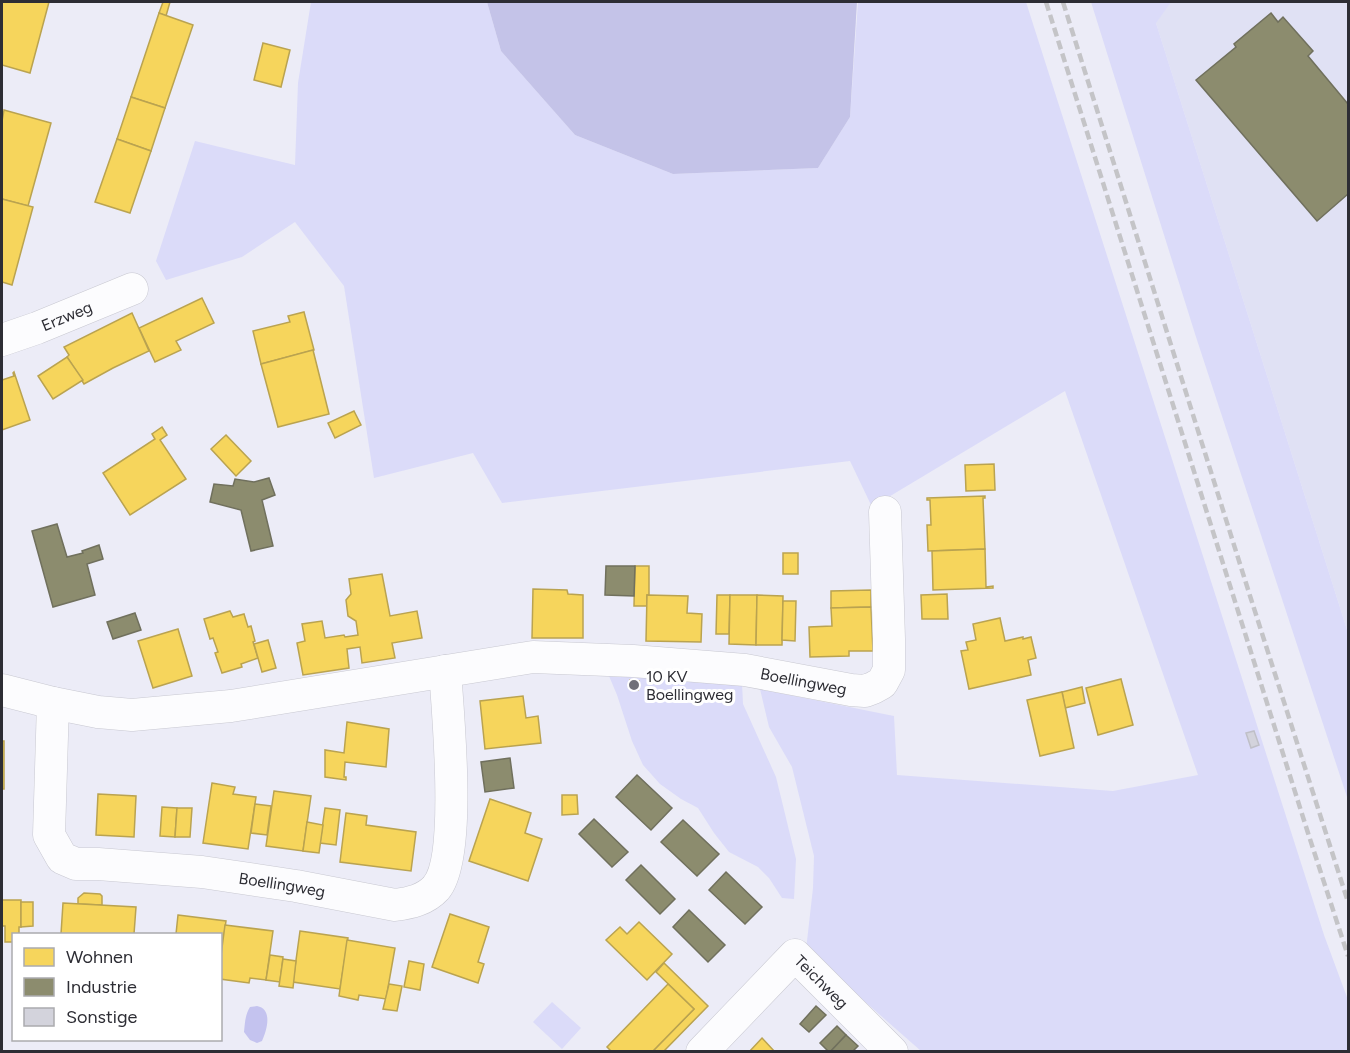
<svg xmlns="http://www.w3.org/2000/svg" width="1350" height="1053" viewBox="0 0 1350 1053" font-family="Figtree,sans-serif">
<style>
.built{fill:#e0e1f4}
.green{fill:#dbdbf9}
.forest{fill:#c4c3e8}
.water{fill:#c4c3ef}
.homes{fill:#f6d55c;stroke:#baa350;stroke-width:1.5}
.industry{fill:#8c8c6e;stroke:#70705d;stroke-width:1.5}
.building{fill:#d3d3dc;stroke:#bfbfc7;stroke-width:1.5}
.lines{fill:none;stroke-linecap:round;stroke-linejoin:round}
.street-casing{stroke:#c8c8d1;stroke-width:33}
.street{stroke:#fcfcfe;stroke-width:32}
.rail{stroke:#c4c4c7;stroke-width:4.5;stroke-dasharray:9 4.5;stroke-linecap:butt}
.poi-dot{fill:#707078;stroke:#fff;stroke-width:2}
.labels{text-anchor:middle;stroke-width:6;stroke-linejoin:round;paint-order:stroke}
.street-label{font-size:16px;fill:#2d2d34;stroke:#fff}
.poi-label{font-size:16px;fill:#2d2d34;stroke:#fff;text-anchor:start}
</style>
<rect width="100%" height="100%" fill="#ececf7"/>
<path class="built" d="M1149,2H1348V633L1156,23Z"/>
<g class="green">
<path d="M311,2H487L501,51L575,135L673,174L818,168L850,117L858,2H1026L1324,935L1348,1000V1051H921L806,950L813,888L814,856L792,767L769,727L760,689L894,716L897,775L1113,791L1198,775L1065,391L872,507L850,461L502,503L473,453L374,478L344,286L295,222L242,257L166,280L156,261L195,141L295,165L298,83Z"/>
<path d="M1091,2H1171L1156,23L1348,633V800L1196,337Z"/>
<path d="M609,676L742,683L743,704L776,777L796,859L794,899L782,898L769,878L758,867L729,852L714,833L698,808L681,799L660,784L643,765L632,741L617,695Z"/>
<path d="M552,1002L581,1028L562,1049L533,1022Z"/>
</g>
<path class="forest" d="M487,2H857L850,117L818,168L673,174L575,135L501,51Z"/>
<path class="water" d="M257,1006C273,1009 267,1030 262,1041L257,1043L250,1040L244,1032C245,1023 245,1015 250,1007Z"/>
<g class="homes">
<path d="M2,2H49L30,73L2,65Z"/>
<path d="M163,2H170L166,16L159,13Z"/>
<path d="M159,13L193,25L165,108L131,97Z"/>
<path d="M263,43L290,50L281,87L254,80Z"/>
<path d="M131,97L165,108L151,151L117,139Z"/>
<path d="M4,110L51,123L28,206L2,199V121Z"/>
<path d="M117,139L151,151L130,213L95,202Z"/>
<path d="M2,199L33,207L12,285L2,282Z"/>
<path d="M202,298L214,323L176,341L181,350L155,362L139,328Z"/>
<path d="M304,312L314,350L261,364L253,331L290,322L288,316Z"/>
<path d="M132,313L149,351L113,368L84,384L67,357L69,355L64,347Z"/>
<path d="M313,350L329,414L278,427L261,364Z"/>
<path d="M67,357L83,380L53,399L38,376Z"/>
<path d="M14,372L30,420L2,430V380L14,376L13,373Z"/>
<path d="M354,411L361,425L335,438L328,423Z"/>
<path d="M162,427L167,435L160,440L186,479L130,515L103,473L155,439L152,434Z"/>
<path d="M226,435L251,461L236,476L211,449Z"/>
<path d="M994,464L995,490L966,491L965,465Z"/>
<path d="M985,496V498H983L985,549L928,551L927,525H931L930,500H927V498Z"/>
<path d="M985,549L986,587L993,586V588L933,590L932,551Z"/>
<rect x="783" y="553" width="15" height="21"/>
<path d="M635,566H649V595H647V606H634Z"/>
<path d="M382,574L390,616L417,611L422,638L392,643L395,658L362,663L360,647L347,649L349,668L303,675L297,643L305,641L302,624L322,621L325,638L344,635L345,637L358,635L356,621L348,616L346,600L351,594L349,579Z"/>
<path d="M533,589L567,590L568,594L583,595V638H532Z"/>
<path d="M871,590V607L831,608V591Z"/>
<path d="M947,594L948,619H922L921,595Z"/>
<path d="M647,595L688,596L687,613L702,614L701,642L646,641Z"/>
<path d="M717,595H730L729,634H716Z"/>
<path d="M730,595H757L756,645L729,644Z"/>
<path d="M757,595L783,596L782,645H756Z"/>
<path d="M783,601H796L795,641L782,640Z"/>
<path d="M871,607L873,651H849V656L810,657L809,627L832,626L831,608Z"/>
<path d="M230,611L233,617L244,614L248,627L251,626L255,641L253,642L258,658L241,664L242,667L222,673L215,653L218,652L213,638L210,639L204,619Z"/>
<path d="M1000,618L1005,641L1023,637V639L1031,637L1036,658L1028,660L1031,675L969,689L961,651L968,650L966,642L976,640L973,624Z"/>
<path d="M178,629L192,676L153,688L138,641Z"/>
<path d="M268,640L276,668L262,672L254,644Z"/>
<path d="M1121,679L1133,725L1098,735L1086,688Z"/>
<path d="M630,680L639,681L638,690L630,689Z"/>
<path d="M1082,687L1085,703L1065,708L1062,692Z"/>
<path d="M1062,692L1074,748L1040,756L1027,700Z"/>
<path d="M523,696L526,718L538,716L541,743L485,749L480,701Z"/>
<path d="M347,722L389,729L386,767L345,762L344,777H346V780L325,777V750L344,753Z"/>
<rect x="2" y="741" width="2" height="48"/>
<path d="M212,783L235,787L233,794L256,797L248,849L203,843Z"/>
<path d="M274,791L311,796L303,851L266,846Z"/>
<path d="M98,794L136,796L134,837L96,835Z"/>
<path d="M562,795H577L578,814L562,815Z"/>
<path d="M490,799L531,813L525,833L542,839L528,881L469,861Z"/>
<path d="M255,804L271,806L267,835L251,833Z"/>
<path d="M162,807L177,808L175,837L160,836Z"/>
<path d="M177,808H192L190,837H175Z"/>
<path d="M325,808L340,810L336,845L320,843Z"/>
<path d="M346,813L367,816L366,825L416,832L411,871L340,862Z"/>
<path d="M307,822L323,825L319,853L303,851Z"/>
<path d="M84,893L100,894L102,896V905L78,904V898Z"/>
<path d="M2,900H21V927H19V934H14V942H5V926H2Z"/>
<path d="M21,902H33V926L21,927Z"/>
<path d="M63,903L136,907L134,934H61Z"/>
<path d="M450,914L489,927L478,962L484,964L478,983L432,967Z"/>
<path d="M178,915L226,921L220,963V934H176Z"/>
<path d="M639,922L672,954L647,980L606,940L620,927L627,934Z"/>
<path d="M225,925L273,931L266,980L250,978L249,983L220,979V963Z"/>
<path d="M300,931L348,938L340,989L293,982Z"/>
<path d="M347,940L395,948L386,999L359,995L358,1000L339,996Z"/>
<path d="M270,955L283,957L280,982L266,980Z"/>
<path d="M283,959L296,961L293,988L279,986Z"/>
<path d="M409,961L424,964L420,990L404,987Z"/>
<path d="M664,963L708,1006L663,1052H652L694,1009L656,972Z"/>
<path d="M389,984L402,986L397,1011L383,1009Z"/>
<path d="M668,984L694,1009L652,1052H612L607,1047Z"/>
<path d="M762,1038L775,1052H749Z"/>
</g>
<g class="industry">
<path d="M1271,13L1278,22L1283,17L1313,51L1308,56L1348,104V194L1317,221L1196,80L1236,47L1234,44Z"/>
<path d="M269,478L275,495L262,500L273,546L251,551L241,510L210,502L214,484L233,486L235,479L254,482Z"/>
<path d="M57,524L67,557L83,553L82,551L99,545L103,559L87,564L95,595L53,607L32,531Z"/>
<path d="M606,566H635L634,596L605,595Z"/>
<path d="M135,613L141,630L113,639L107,622Z"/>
<path d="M510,758L514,788L485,792L481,762Z"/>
<path d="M637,775L672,808L651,830L616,797Z"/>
<path d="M594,819L628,852L612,867L579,834Z"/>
<path d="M683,820L719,854L697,876L661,842Z"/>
<path d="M641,865L675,899L660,914L626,880Z"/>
<path d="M726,872L762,907L745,924L709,890Z"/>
<path d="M689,910L725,945L708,962L673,927Z"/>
<path d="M816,1006L826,1015L809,1032L800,1024Z"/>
<path d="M837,1026L846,1035L830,1052H829L820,1043Z"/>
<path d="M846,1035L858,1046L852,1052H830Z"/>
</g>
<path class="building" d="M1254,731L1259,745L1251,748L1246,733Z"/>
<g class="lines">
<defs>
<g id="street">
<path id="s1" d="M2,340L37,328L132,289"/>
<path id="s2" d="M2,690L53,703L98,712L132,715L231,706L533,657L633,661L745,670L851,690L865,691L873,688L882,683L889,670V639L885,512"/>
<path id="s3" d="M53,703L49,835L62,858L76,864H98L202,872L296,886L395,905C410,903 425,900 436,888C462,858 448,714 445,671"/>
<path id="s4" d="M702,1052L795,955L892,1052"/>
</g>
</defs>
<use href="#street" class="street-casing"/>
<use href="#street" class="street"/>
<g class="rail">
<path d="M1046,2L1308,833L1348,956"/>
<path d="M1063,2L1251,599L1348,902"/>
</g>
</g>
<circle class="poi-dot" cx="634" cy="685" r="6"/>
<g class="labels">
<g class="street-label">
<text dy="6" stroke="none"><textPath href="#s1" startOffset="69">Erzweg</textPath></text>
<text dy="6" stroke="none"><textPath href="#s2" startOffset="810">Boellingweg</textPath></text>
<text dy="6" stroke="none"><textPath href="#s3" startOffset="381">Boellingweg</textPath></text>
<text dy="6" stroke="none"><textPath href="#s4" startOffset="172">Teichweg</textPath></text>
</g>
<g class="poi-label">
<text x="646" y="682">10 KV<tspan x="646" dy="18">Boellingweg</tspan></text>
</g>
</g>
<rect width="1350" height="1053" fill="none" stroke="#2d2d34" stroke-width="6"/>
<rect x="12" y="933" width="210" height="108" fill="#ffffff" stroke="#ababae" stroke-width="1.5"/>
<rect x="24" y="948" width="30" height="18" fill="#f6d55c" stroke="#ababae" stroke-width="1.5"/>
<text x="66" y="963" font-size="18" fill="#2d2d34">Wohnen</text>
<rect x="24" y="978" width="30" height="18" fill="#8c8c6e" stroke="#ababae" stroke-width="1.5"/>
<text x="66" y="993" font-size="18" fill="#2d2d34">Industrie</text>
<rect x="24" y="1008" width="30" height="18" fill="#d3d3dc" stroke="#ababae" stroke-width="1.5"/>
<text x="66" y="1023" font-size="18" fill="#2d2d34">Sonstige</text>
</svg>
